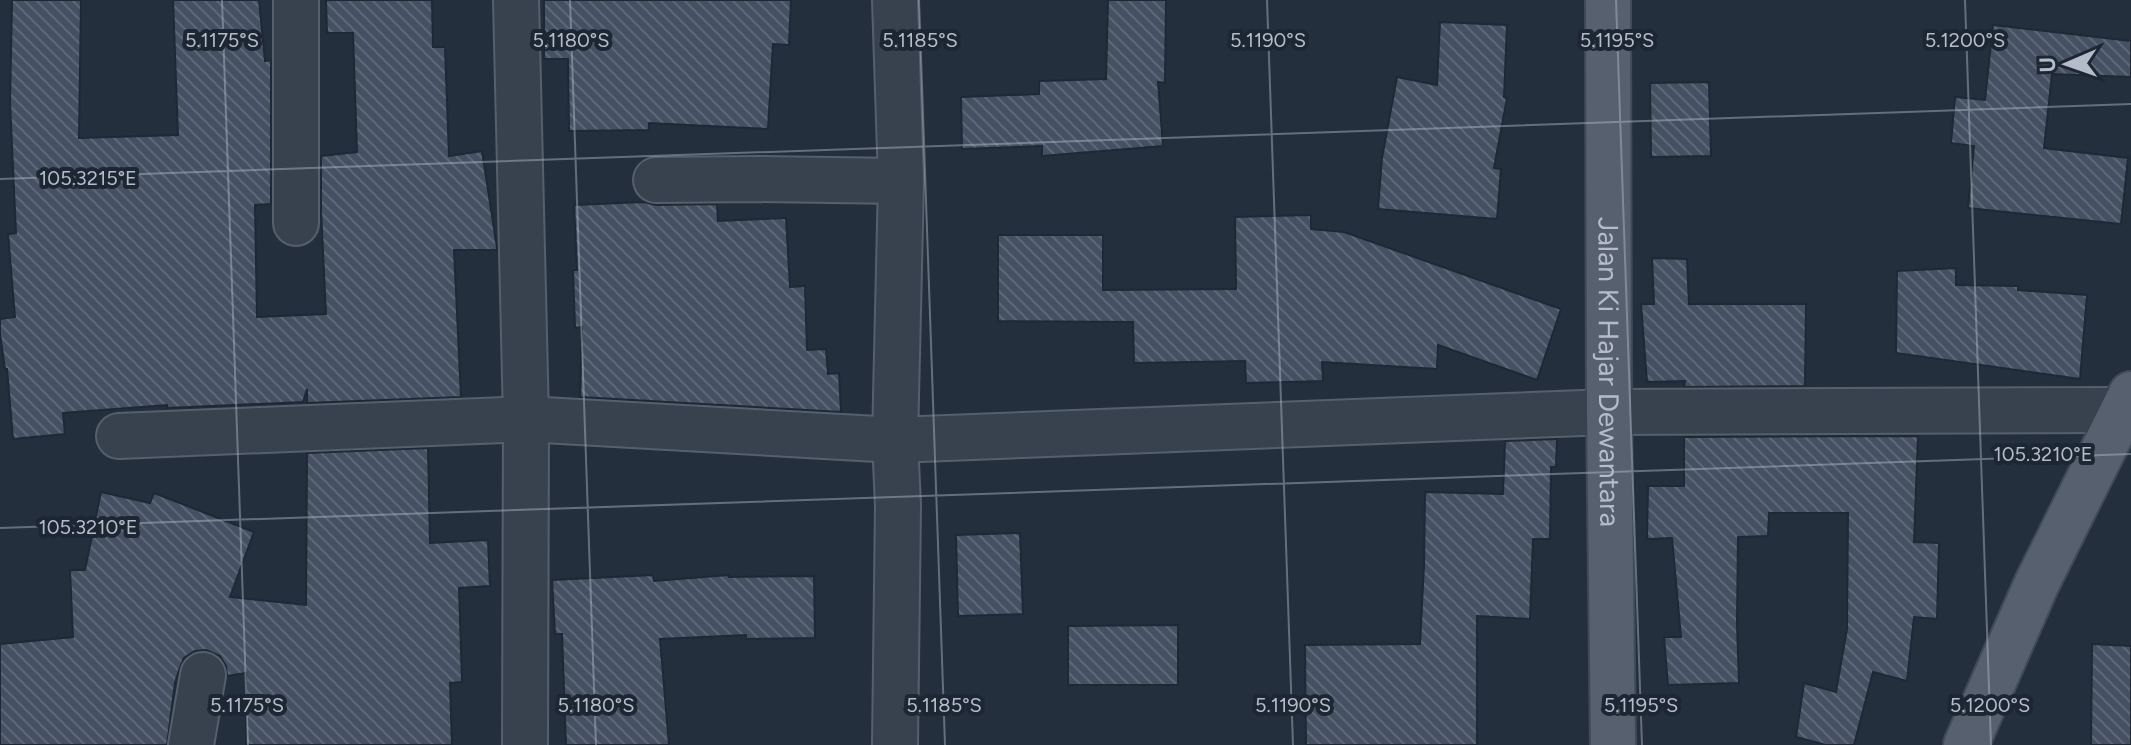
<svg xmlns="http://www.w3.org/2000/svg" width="2131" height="745" viewBox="0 0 2131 745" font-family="Figtree,sans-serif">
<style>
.building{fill:url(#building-back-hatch);stroke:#1f2835;stroke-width:2}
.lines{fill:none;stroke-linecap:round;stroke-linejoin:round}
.minor-casing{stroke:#565f6c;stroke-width:48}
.major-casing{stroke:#414a57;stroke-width:48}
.minor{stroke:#38414e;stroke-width:44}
.major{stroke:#56606e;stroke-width:44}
.ticks{fill:none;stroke:#b4bcc9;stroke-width:2;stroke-opacity:0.45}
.labels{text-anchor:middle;stroke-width:8;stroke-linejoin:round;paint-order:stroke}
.street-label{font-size:28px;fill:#b4bcc9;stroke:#1d2633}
.ticks-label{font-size:20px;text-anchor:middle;fill:#b4bcc9;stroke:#1d2633;stroke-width:8;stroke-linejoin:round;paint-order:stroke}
</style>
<defs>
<pattern id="building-back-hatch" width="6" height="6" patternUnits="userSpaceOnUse" patternTransform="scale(2)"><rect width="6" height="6" fill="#455162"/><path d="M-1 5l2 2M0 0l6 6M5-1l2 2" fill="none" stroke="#5d6877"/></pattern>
</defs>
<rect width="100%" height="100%" fill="#242f3e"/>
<g class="building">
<path d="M12,0H81L79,138L178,135L173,0H259L265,61L271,60V204L255,205L257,317L326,314L321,211V156L357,152L353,33H327L326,0H432L433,47H445L449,156L482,151L497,248V250H454L461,397L307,403V389L303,402L167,408V405L63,413L65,434L13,439L7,369H5L0,334V319L15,317L8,234L16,233L10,102Z"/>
<path d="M544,0H791L789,45L773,44L768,129L649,123V130L569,131L568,59H544Z"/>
<path d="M1108,0H1166L1165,83L1158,82L1163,146L1042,156V146L962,149L961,97L1039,94V81L1106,79Z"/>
<path d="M1440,22L1507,25L1504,97L1507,98L1494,168L1501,169L1497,219L1378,209L1382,158L1397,77L1437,85Z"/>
<path d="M1993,25L2131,41V77L2052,74L2044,148L2128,158L2121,224L1968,208L1974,146L1951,143L1955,97L1985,100Z"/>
<path d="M1709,82L1711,156L1651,157L1650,83Z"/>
<path d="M644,202L656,205L717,204L718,221L786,218L790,287L805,286L807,350L826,349L828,374L839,373L841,412L580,397L582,327L575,328L573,270H577L574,205Z"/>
<path d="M1311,215V229L1344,232L1561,309L1537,380L1438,345L1437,369L1322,362L1323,381L1246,383L1245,361L1134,363L1133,322L998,321V235H1103V290L1236,289L1235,217Z"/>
<path d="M1652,258L1687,259L1689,304H1806L1805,386L1684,387L1685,381L1647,382L1641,304H1654Z"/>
<path d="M1956,268V285L2018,286V290L2087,295L2080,379L1896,353L1897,271Z"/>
<path d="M1918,436L1914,542L1939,543L1937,619L1914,617L1907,681L1873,672L1854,745H1826L1796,737L1804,683L1836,692L1847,629L1848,513H1769L1768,536L1738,537L1737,624L1739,683L1668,685L1664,637H1681L1672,538L1647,539L1648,486H1684V437Z"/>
<path d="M1557,439L1556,467H1551L1550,539H1533L1530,619L1477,616V745H1306L1305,645L1420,644L1424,565L1425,492L1503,494L1505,441Z"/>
<path d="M428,448L430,543L488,540L490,586L459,588L462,682L450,683L452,745H246V673L227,676L226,666L220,656L206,650L195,651L184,658L179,670L175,683L167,745H0V644L73,637L70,570H85L101,492L150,503L154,493L254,532L230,597L306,605L307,453Z"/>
<path d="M1020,533L1023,614L958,616L956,535Z"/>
<path d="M653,575L654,581L729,575V577L814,576L815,638L746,639V635L660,639L669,745H566L562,634H555L552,580Z"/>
<path d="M1178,625V685H1068V626Z"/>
<path d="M2092,644L2131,646V745H2091Z"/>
</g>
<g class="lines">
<defs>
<g id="minor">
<path d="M296,0V223"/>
<path d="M516,0L526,419L525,745"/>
<path d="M656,180L755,179L901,181"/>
<path d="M119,436L526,419L895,440L1609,412L2122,410"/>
<path d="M191,745L203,675"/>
<path d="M895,745L898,506L895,440L901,181L895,0"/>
</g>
<g id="major">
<path id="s1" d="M1608,0L1609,412L1613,745"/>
<path d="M1966,745L2037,583L2131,394"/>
</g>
</defs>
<use href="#minor" class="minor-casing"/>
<use href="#major" class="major-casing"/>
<use href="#minor" class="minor"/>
<use href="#major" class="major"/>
</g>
<path class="ticks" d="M222,0L248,745M570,0L596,745M919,0L945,745M1267,0L1293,745M1616,0L1642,745M1965,0L1991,745M0,179L2131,104M0,528L2131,454"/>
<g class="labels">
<g class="street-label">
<text dy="10" stroke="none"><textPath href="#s1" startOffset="372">Jalan Ki Hajar Dewantara</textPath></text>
</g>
</g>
<g class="ticks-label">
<text x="222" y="47">5.1175°S</text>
<text x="571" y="47">5.1180°S</text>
<text x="920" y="47">5.1185°S</text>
<text x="1268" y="47">5.1190°S</text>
<text x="1617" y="47">5.1195°S</text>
<text x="1965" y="47">5.1200°S</text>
<text x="88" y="185">105.3215°E</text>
<text x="2043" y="461">105.3210°E</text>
<text x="88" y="534">105.3210°E</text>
<text x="247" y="712">5.1175°S</text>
<text x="596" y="712">5.1180°S</text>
<text x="944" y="712">5.1185°S</text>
<text x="1293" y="712">5.1190°S</text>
<text x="1641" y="712">5.1195°S</text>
<text x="1990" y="712">5.1200°S</text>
</g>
<g transform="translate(2067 64) rotate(268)" stroke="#1d2633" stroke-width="6" paint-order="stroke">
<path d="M0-6L14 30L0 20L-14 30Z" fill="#b4bcc9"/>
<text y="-12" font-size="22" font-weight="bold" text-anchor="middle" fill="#b4bcc9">U</text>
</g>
</svg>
